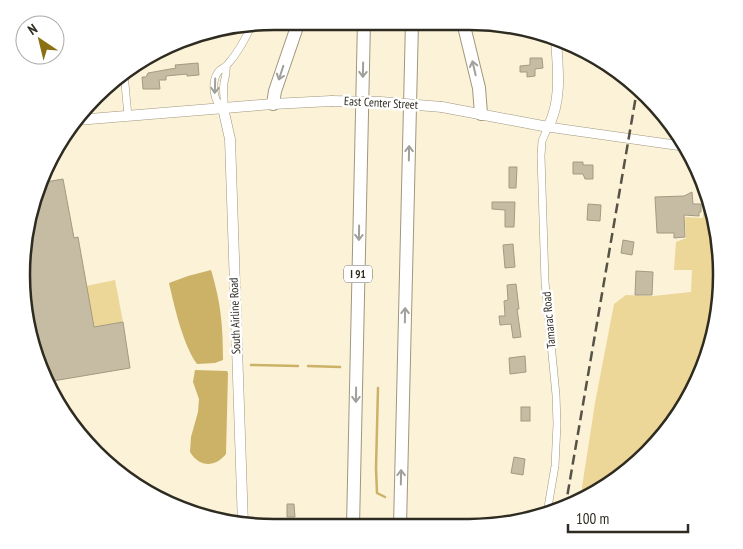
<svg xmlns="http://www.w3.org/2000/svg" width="743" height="549" viewBox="0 0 743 549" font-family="'PT Sans Narrow',sans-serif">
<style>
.green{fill:#edd798}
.water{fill:#cbb267}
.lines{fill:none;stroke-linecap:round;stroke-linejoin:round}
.stream{stroke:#cbb267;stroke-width:2.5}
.building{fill:#c5bca3;stroke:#a39a82}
.minor-casing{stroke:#9f977e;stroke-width:8}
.tertiary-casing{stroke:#9f977e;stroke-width:10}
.secondary-casing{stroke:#9f977e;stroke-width:11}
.motorway-casing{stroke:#9f977e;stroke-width:14}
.minor{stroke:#fff;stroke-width:7}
.tertiary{stroke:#fff;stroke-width:9}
.secondary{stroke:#fff;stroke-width:10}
.motorway{stroke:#fff;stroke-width:12}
.rail{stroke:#565245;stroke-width:2.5;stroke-dasharray:10 5;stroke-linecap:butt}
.secondary-bridge-casing{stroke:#9f977e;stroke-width:11;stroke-linecap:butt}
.secondary-bridge{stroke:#fff;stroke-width:10}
.oneway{stroke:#a1a09b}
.labels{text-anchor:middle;stroke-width:5;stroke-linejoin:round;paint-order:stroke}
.shield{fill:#fff;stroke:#6d6b64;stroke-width:1}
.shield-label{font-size:11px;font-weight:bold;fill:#2e2b21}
.street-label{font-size:12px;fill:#2e2b21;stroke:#fff}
.rim{fill:none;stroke:#2e2b21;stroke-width:2.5}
</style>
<rect width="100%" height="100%" fill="#fbf2d8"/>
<g class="green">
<path d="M700,183L713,209L720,308L688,401L622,476L580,500L595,403L614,304L626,295L653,296L691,292L692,270H674L676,242L686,238L685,217L703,218V192Z"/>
<path d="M115,280L123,322L94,327L86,286Z"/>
</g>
<g class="water">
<path d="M211,270C221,303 223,326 223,360L215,363L197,364C183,345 174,305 169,283L188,276Z"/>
<path d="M195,370L227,371L228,373L226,454C215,468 199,467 190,452L191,437L198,412L199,399L193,382Z"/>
</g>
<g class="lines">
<g class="stream">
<path d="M251,365L298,366"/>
<path d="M308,366L340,367"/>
<path d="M378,388L376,468L377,493L385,497"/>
</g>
</g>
<g class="building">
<path d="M530,58H542L543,68L535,69V76L527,77V72H520V66L530,65Z"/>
<path d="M198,63L199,75L187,76V74L166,76V80H159L160,89H143L142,77H146L148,73L176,68L175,65Z"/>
<path d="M573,162H583V165H593V179H585L583,174H573Z"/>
<path d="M509,167H517L516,188H509Z"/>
<path d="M63,179L74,238L78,237L94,327L123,322L130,368L47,382L43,376L28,283L22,284L25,246H27L26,225L40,183Z"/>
<path d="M692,192L693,204H701V212H699V216L684,215L685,237L674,238V233H657L655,197L684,196Z"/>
<path d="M492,202H515L514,227H505V210L492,209Z"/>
<path d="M588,204L601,205L600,221L587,220Z"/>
<path d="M623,240L634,242L632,255L621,253Z"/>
<path d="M513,244L515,267L505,268L503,245Z"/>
<path d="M636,271L653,272L652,295H635Z"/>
<path d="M516,284L519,309H517L521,337L513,338L511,324L500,325L499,316H505L504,301L508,300L507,285Z"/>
<path d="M525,356L526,372L510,374L509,358Z"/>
<rect x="521" y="407" width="9" height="14"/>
<path d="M514,457L525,459L523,475L511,473Z"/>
<path d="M287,504H294L295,517H287Z"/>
</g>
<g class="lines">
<defs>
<g id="minor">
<path d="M226,66C227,73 225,77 224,83C222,92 226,100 223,108C213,102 211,82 218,72C220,69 224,68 227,65C237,54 246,38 252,24"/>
<path d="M124,73L128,116"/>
<path d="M547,513L555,466L557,424L556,395L545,282L541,156L542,141L548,127"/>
</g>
<path id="tertiary" d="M548,127L682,146"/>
<g id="secondary">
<path d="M442,107L548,127C562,101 558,69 556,40"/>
<path d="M223,108L230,139L243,525"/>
<path d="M77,120L273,104L331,101"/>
</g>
<g id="motorway">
<path d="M463,22L479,88L481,114"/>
<path d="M273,104L275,91L299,21"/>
<path d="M400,526L412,22"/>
<path d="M353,527L364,21"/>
</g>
</defs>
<use href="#minor" class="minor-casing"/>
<use href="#tertiary" class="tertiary-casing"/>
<use href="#secondary" class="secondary-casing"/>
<use href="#motorway" class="motorway-casing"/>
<use href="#minor" class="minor"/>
<use href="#tertiary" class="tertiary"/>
<use href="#secondary" class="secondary"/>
<use href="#motorway" class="motorway"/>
<path class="rail" d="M565,509L637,90"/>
<defs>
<path id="secondary-bridge" d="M331,101L381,102L442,107"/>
</defs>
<use href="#secondary-bridge" class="secondary-bridge-casing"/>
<use href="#secondary-bridge" class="secondary-bridge"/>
</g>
<defs><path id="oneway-shaft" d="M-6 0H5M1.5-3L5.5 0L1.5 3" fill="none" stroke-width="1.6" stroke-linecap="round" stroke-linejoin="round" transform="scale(1.25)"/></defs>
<g class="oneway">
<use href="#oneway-shaft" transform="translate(474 68) rotate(-103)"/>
<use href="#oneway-shaft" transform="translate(363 70) rotate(91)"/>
<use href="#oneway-shaft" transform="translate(281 73) rotate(108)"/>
<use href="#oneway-shaft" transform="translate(215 86) rotate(92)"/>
<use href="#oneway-shaft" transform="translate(409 153) rotate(-89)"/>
<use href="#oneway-shaft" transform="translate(359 233) rotate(91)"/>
<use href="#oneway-shaft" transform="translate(405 315) rotate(-89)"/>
<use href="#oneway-shaft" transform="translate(356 395) rotate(91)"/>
<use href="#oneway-shaft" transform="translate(401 477) rotate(-89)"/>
</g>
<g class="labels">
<rect class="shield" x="344" y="265.5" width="28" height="17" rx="4"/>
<g class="shield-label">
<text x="358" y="278">I 91</text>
</g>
<g class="street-label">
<text transform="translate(381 103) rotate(3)" y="4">East Center Street</text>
<text transform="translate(235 316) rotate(-92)" y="4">South Airline Road</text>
<text transform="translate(549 320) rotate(-95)" y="4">Tamarac Road</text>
</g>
</g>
<path d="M0 0H743V549H0ZM274 30H469A244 244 0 0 1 713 274V275A244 244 0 0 1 469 519H274A244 244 0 0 1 30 275V274A244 244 0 0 1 274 30Z" fill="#fff" fill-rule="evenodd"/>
<path class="rim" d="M274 30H469A244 244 0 0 1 713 274V275A244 244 0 0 1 469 519H274A244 244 0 0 1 30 275V274A244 244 0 0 1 274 30Z"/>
<g transform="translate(40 40) rotate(325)"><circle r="24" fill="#ffffff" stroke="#abaaa6"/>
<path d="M0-4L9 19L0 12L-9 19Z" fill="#8b7013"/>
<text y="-8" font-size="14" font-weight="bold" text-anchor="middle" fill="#2e2b21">N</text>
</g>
<path d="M568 524v8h120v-8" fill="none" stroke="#2e2b21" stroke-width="2.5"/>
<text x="576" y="524" font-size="15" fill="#2e2b21" stroke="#ffffff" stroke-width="4" paint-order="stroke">100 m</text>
</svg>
